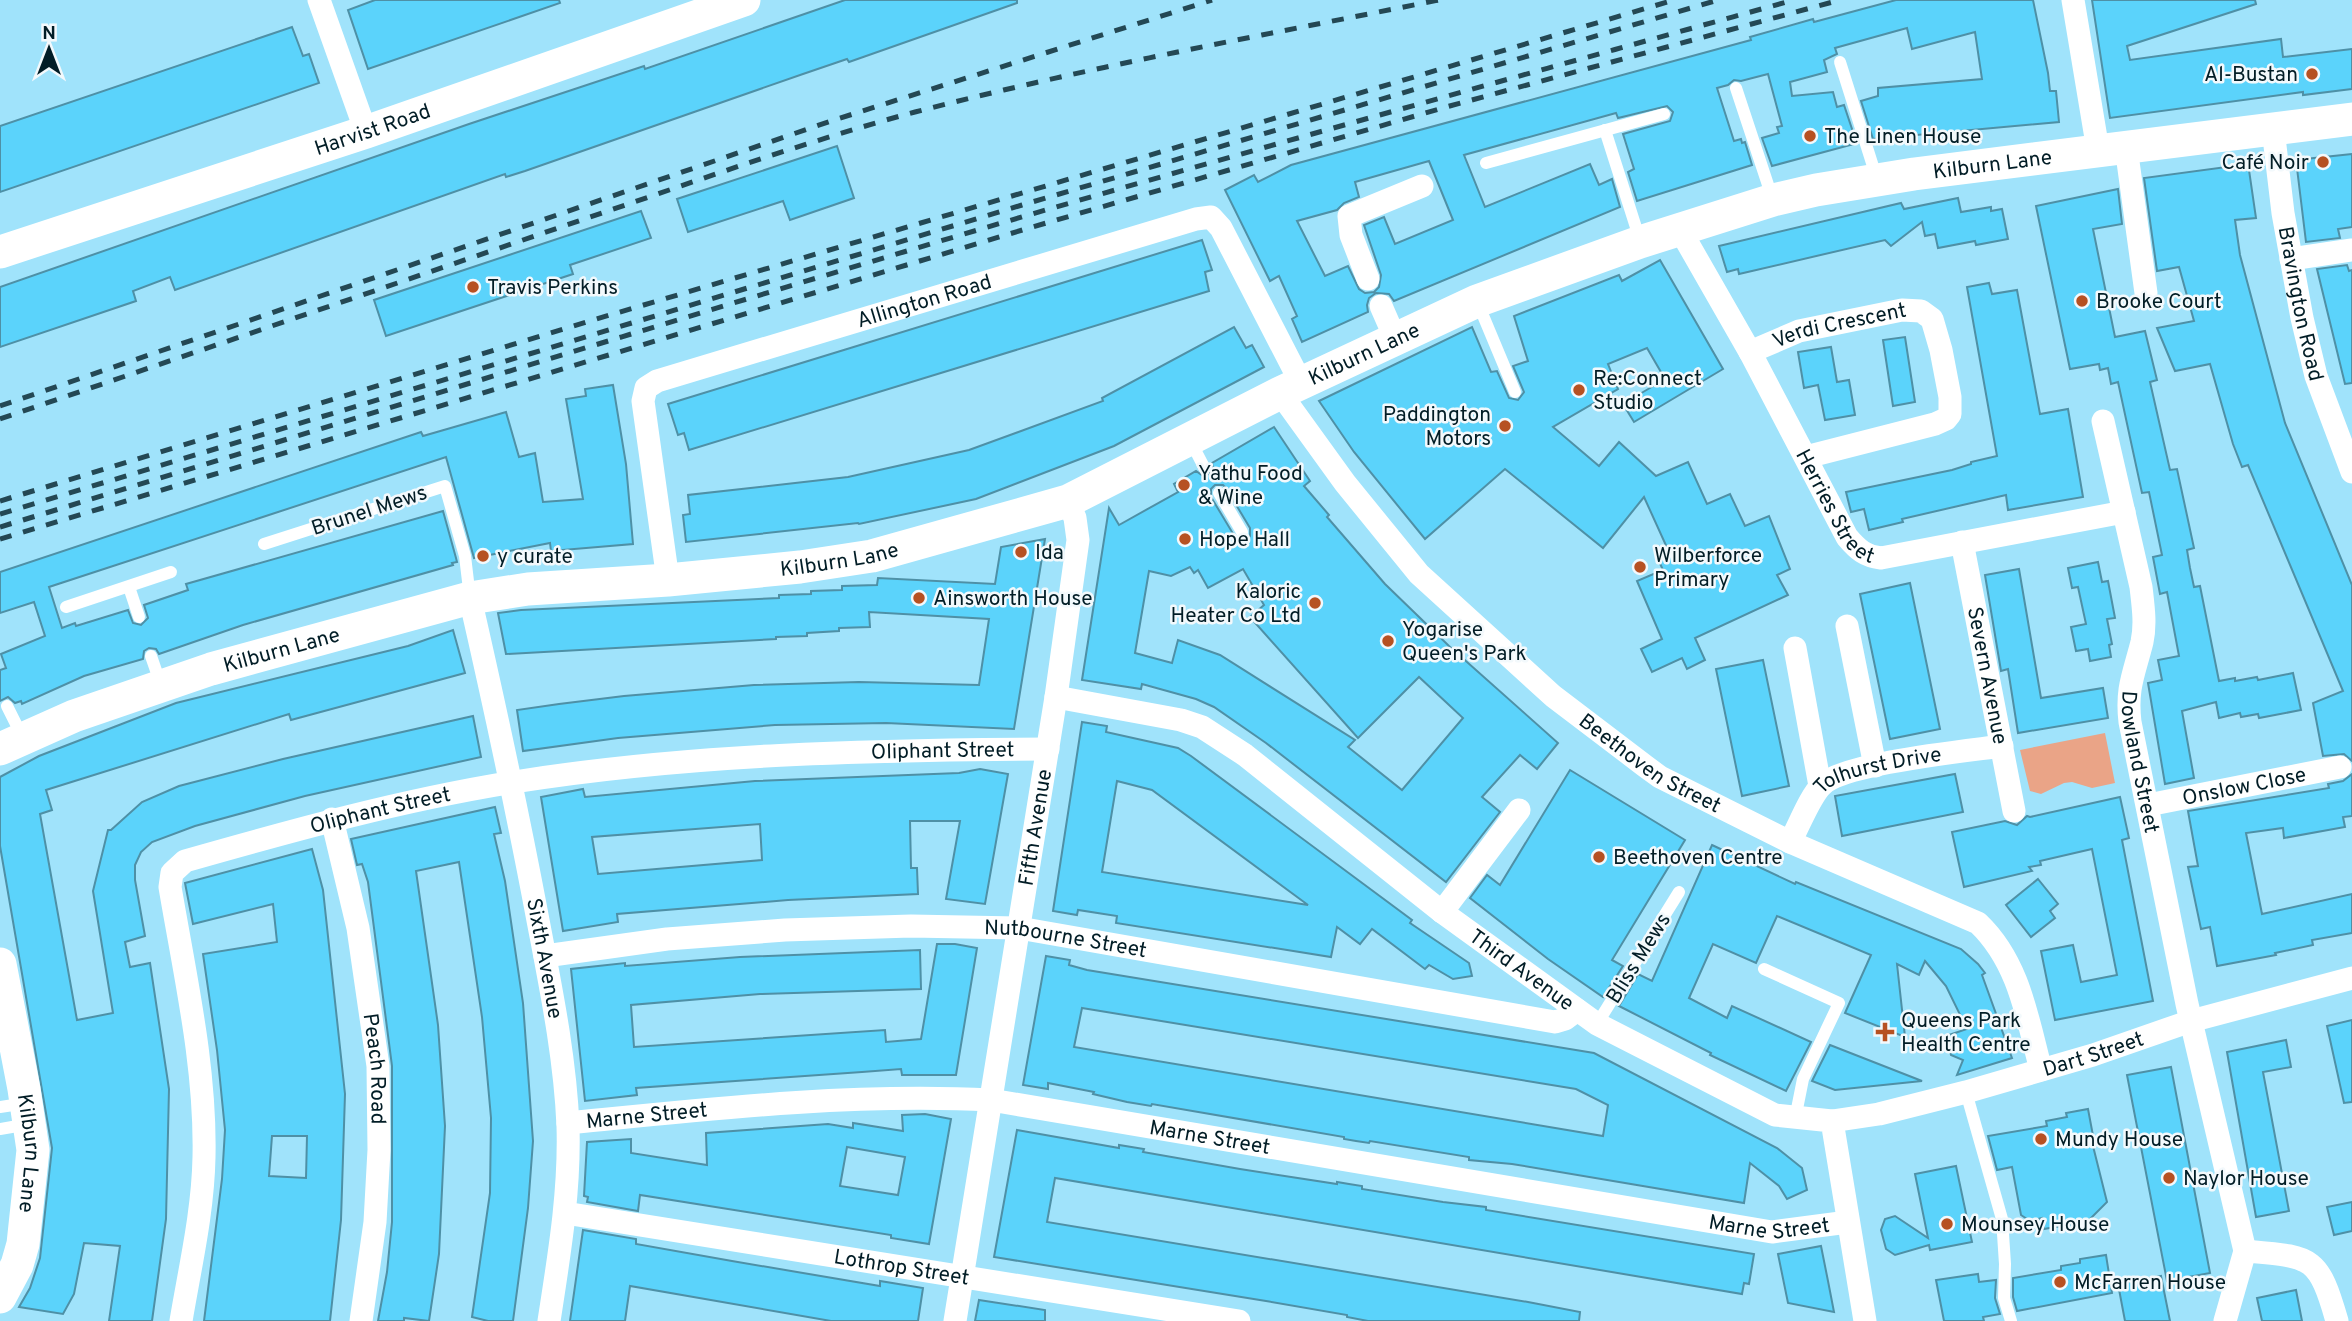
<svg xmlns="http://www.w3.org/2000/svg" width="2352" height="1321" viewBox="0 0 2352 1321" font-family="Overpass,sans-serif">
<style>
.green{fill:#eaa487}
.building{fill:#5bd3fb;stroke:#4e90a6;stroke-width:2;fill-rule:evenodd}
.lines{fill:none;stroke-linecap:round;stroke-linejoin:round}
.service{stroke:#fff;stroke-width:12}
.minor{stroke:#fff;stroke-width:23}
.secondary{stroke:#fff;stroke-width:33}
.rail{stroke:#244854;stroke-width:5;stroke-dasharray:12 12;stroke-linecap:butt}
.poi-dot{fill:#b65122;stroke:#f3f9fc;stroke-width:2.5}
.labels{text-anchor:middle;stroke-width:5;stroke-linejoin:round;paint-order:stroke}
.poi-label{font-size:21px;fill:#021d26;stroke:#f3f9fc;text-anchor:start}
.street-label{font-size:21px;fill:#021d26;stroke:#f3f9fc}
</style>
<rect width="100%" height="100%" fill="#a0e3fb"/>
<path class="green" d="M2105,733L2115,783L2092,788L2072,782L2064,783L2041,794L2030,791L2020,750Z"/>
<g class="building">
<path d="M375,0H559L560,3L368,69L348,10Z"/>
<path d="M845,0H1017V3L849,62L847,59L803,74L525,171L506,177L505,174L175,290L170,277L133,291L136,301L0,347V287L469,124L644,66L645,69Z"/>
<path d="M1896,0H2033L2048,73L2050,91H2056L2059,122L1873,139L1861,101L1878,96V88L1982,79L1975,32L1912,49L1907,28L1835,48L1837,54L1824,60L1827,72L1790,82L1792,96L1833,92L1837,107L1844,105L1856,141H1854V144L1772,166L1762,138L1779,133L1777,127L1782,126L1768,74L1741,81L1734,80L1728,85L1717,88L1734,141L1741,139L1742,143L1745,142L1752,165L1637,201L1628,172L1634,169L1623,134L1670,121L1673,112L1667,106L1618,118L1616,113L1464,155L1485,207L1590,164L1599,185L1612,179L1620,207L1394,301L1389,294L1376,293L1369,298L1367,305L1368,312L1302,342L1292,319L1297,316L1279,276L1270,281L1225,190L1254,175L1258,182L1291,165L1751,40L1750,37L1813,19L1814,22ZM1429,161L1453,220L1395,244L1384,217L1364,225L1381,275L1379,287L1374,292L1365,293L1359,289L1348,266L1325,276L1297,221L1337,210L1344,203L1359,197L1355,182Z"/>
<path d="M2092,0H2255L2256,4L2127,46L2130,60L2281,39L2283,57L2352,49V89L2303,95V92L2110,118Z"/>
<path d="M292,27L303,56L309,54L319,83L0,192V126Z"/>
<path d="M837,146L854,198L790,220L783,201L688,232L677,199Z"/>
<path d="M2352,154V227L2338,229L2340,238L2306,242L2296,160Z"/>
<path d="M2241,165L2249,170L2256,218L2235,220L2240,255L2285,423L2352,585V761L2344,754L2323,756L2313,703L2343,691L2248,465L2242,467L2233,444L2210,364L2175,371L2157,328L2194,321L2179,267L2157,271L2144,178Z"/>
<path d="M2118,189L2122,224L2093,229L2115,337L2145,331L2157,380L2150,382L2170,470L2177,469L2194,548L2187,550L2190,568L2194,587L2200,586L2219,681L2235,678V681L2257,677L2258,680L2293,673L2301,710L2259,718L2258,714L2241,717L2240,713L2219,718L2216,702L2182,711L2194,778L2165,784L2148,683L2162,680L2158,660L2179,656L2167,592L2160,594L2153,557L2162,555L2149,492L2142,493L2118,382L2111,384L2108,368L2100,370L2099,364L2070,369L2036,206Z"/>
<path d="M1958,198L1961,212L1991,207V211L2002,209L2008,239L1976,245L1975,241L1938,248L1935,234L1925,236L1922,222L1891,246L1885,240L1739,274L1738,269L1727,272L1719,246L1901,203L1904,209Z"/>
<path d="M641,211L651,238L570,265L573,274L386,336L374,300Z"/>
<path d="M1202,240L1212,270L1205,272L1209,291L689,450L684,433L678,435L668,404Z"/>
<path d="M1660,260L1723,369L1634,422L1623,404L1665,379L1647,348L1608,364L1618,389L1553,427L1599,466L1619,442L1656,476L1688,462L1707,504L1730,494L1745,526L1769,516L1790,569L1777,575L1788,595L1695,638L1705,660L1687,669L1682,658L1652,672L1641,649L1662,639L1637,581L1663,570L1657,557L1669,552L1644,497L1603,548L1505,469L1425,539L1354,452L1319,401L1472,327L1491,372L1497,371L1509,398L1518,400L1524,392L1513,366L1528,361L1514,316L1619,275L1622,281Z"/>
<path d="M2347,265L2349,271L2352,270V383L2345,384L2317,269Z"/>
<path d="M1989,283L1992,294L2017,290L2040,414L2068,409L2083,497L2008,510L2006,495L1902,519L1903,522L1869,530L1864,509L1851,512L1846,492L1952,470L1971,464V462L1997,456L1967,287Z"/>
<path d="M1234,327L1246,348L1252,345L1264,367L1114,446L976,499L859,524L858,523L686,542L683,515L690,514L688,495L848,477L969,450L1103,401L1102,398Z"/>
<path d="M1905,337L1915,402L1893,406L1883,340Z"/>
<path d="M1831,347L1837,382L1849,380L1855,415L1825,420L1818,385L1804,388L1798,352Z"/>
<path d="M613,385L626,464L633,544L551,551L550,543L474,558L446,457L49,587L62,628L75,623L76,626L128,610L133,623L141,625L148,618L144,605L188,590L186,584L443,511L456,558L457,562L452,563L453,565L243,625L159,654L156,649L149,648L144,651L143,659L84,676L22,704L21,701L15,703L8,697L0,701V670L6,668L1,654L45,636L34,602L0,613V572L421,432L423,436L506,412L519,457L535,453L543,502L583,499L566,399L586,396L585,389Z"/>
<path d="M1274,427L1310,481L1304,486L1329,515L1327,517L1385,584L1449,646L1558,743L1537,769L1520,755L1482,797L1500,812L1446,882L1266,743L1214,707L1196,699L1142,684L1141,689L1082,680L1109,508L1119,525L1178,492L1174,484L1196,471L1203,476L1209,474L1213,468L1212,463ZM1215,485H1223L1226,488L1250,528V536L1246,540H1238L1235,537L1211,497V489ZM1190,567L1194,573L1198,570L1208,588L1243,569L1264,605L1250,617L1358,738L1419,677L1463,718L1402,790L1348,747L1355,740L1220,655L1178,640L1172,663L1135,653L1149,571L1171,576Z"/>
<path d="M1045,539L1014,729L886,723L775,725L618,738L523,751L517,710L559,704L624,696L754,685L859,682L979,685L989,619L869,612L870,627L839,628V631L807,633V636L776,637V639L506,654L498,613L521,610L779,598V595L811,594V591L842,590V586L877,585L878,578L995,584L1001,547Z"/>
<path d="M2098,562L2102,582L2108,581L2115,618L2107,619L2112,644L2109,645L2111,657L2090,661L2088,649L2076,651L2071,627L2086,624L2078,587L2072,588L2068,568Z"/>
<path d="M2019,569L2041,698L2103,688L2108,718L2018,733L2008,669L2001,671L1985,575Z"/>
<path d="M1910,583L1940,729L1890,739L1860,594Z"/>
<path d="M453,630L465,673L291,720L289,714L46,790L52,810L40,814L77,1020L113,1013L93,891L108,830H111L142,802L179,786L283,759L473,716L481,757L305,796L195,826L152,842L141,852L135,865V880L145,936L125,942L130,967L150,963L169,1089L166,1219L152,1321H109L120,1246L84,1243L74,1294L63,1314L19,1307L30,1288L40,1258L52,1148L0,846V777L39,756L176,703L408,646Z"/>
<path d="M1763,660L1789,786L1742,796L1716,669Z"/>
<path d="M1082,722L1107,726L1106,732L1178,748L1191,756L1412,920L1410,923L1469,963L1472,976L1453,979L1429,965L1425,969L1372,929L1360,944L1337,927L1331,957L1116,923L1117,916L1078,910L1077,915L1053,911ZM1117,781L1152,790L1308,905L1102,872Z"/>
<path d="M980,769L1008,774L985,904L946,899L960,821H910L911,868H917L918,894L788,900L617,914L618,922L563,931L541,797L583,789L585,797L755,781L959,773ZM760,824L762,860L598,874L592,837Z"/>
<path d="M1570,770L1685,840L1612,960L1623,966L1603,997L1548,959L1470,898L1487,875L1500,885Z"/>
<path d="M1955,774L1963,812L1842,836L1835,796Z"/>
<path d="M2352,774V816L2343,817L2345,827L2284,838L2283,828L2246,833L2262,914L2352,894V933L2312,940L2313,945L2275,953L2276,955L2217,966L2210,927L2201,929L2188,867L2198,866L2188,811L2329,788L2328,784L2343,781Z"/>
<path d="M2120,797L2129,838L2122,840L2153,1001L2055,1020L2041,951L2073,945L2081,982L2117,975L2092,849L2040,861L2041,865L2029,867L2032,871L1964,887L1952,832L2005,821L2017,825L2027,816L2030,817Z"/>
<path d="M495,807L501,833L494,834L505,881L523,1003L533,1141L528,1208L513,1321H488L472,1317L490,1193L491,1118L482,1017L459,862L416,871L438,1025L445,1126L439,1254L429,1321L404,1318V1321H378L387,1272L392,1222V1066L368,882L362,864L357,865L351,839Z"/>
<path d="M1712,845L1795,884L1796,882L1961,949L1978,964L1985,973L1982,975L2012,1058L1957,1075L1963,1060L1951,1055L1946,1036L1967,1029L1946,986L1925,961L1919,975L1897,964L1905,1037L1845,1013L1871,955L1777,916L1756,963L1713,944L1689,998L1727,1018L1732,1006L1811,1042L1786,1091L1710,1055L1711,1053L1619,1006L1638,974L1652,981Z"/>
<path d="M312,849L323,890L345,1094L341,1220L330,1321H204L222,1179L225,1130L217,1050L203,954L277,942L273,904L193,924L185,883ZM272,1136H307L306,1178L269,1176Z"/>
<path d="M2038,879L2058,904L2050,911L2055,918L2031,937L2006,905Z"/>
<path d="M937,944H955L977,948L956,1075H902L901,1069L862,1072L636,1088L637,1095L585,1101L571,969L625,963V966L740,957L920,950L921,989L760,994L631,1005L634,1047L885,1030L886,1042L921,1039Z"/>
<path d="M1046,956L1070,960L1069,965L1087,970L1594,1053L1777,1148L1802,1168L1807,1190L1787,1199L1779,1186L1750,1163L1744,1203L1512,1164L1469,1160V1157L1370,1141L1369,1143L1356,1141L1344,1139V1137L1152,1104L1151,1106L1127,1102L1093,1094L1094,1092L1048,1083V1089L1023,1085ZM1082,1008L1576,1089L1608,1105L1603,1136L1074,1047Z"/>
<path d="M2352,1020V1102L2344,1103L2327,1026Z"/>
<path d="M2286,1040L2291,1067L2263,1072L2289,1211L2256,1217L2227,1052Z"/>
<path d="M1830,1045L1922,1081L1835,1090L1812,1081Z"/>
<path d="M2171,1067L2210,1273L2167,1281L2127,1075Z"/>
<path d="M2088,1109L2094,1141L2092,1142L2107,1202L2088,1221L2044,1229L2042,1218L2030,1221L2021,1215L2012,1167L1997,1170L1988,1136L2047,1126L2046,1121L2067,1117L2066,1113Z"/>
<path d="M925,1114L951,1119L929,1244L891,1238V1235L640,1195L638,1211L587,1202L588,1197L584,1196L587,1142L631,1139V1153L707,1165L706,1133L828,1124L853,1128V1123L903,1131L902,1115ZM847,1147L905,1157L898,1195L840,1186Z"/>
<path d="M1017,1130L1119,1148V1145L1144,1149L1143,1152L1240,1169L1337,1184V1182L1349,1184L1362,1186V1189L1443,1202L1486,1207V1210L1754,1254L1749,1284L1744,1283L1742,1294L1055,1178L1047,1222L1528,1302L1580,1312L1579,1321H1368L1347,1317V1315L1266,1301L994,1257Z"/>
<path d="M1956,1166L1972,1242L1930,1250L1929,1245L1895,1255L1886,1249L1881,1230L1885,1219L1895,1216L1928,1238L1915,1174Z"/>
<path d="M2352,1202V1231L2334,1235L2327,1207Z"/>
<path d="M583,1230L636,1239V1244L732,1261L880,1286V1281L923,1288L918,1321H831L630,1286L625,1321H570Z"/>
<path d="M1821,1246L1828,1281L1834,1312L1788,1303L1778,1254Z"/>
<path d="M2106,1255L2112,1293L2017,1311L2013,1297V1278L2061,1270V1266L2080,1263V1259Z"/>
<path d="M1978,1274L1979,1282L1996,1280L1995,1298L2000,1314L1983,1317L1984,1321H1944L1936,1280Z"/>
<path d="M2161,1276L2170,1321H2125L2118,1284Z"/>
<path d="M2296,1290L2302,1321H2262L2257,1298Z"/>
<path d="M979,1300L1045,1310V1321H975Z"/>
</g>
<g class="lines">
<g class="service">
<path d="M1840,62L1877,179"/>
<path d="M1736,88L1773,200"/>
<path d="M1605,130L1640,240"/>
<path d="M1486,163L1664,114"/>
<path d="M1477,301L1515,392"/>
<path d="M1190,440L1204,467"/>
<path d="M1219,493L1242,532"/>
<path d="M264,544L445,486L465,556L470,598"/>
<path d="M129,587L139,617"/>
<path d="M66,607L171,572"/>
<path d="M151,656L161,685"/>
<path d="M7,706L23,738"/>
<path d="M1764,969L1839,1003L1803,1079L1795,1119"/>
<path d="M1597,1024L1679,892"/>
<path d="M1966,1092L2002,1219L2005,1264L2004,1298L2011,1321"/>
<path d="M0,1107L26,1103"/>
<path d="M0,1129L29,1124"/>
</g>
<g class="minor">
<path d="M319,0L366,132"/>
<path d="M2073,0L2098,150"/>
<path id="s1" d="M2273,129L2283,213L2302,318L2316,376L2352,472"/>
<path d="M2126,147L2146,293"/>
<path id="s2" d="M1679,228L1750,352L1847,537C1858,550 1865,556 1881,558L2124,512"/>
<path d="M2291,259L2352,250"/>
<path d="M1368,279L1351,235L1349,216L1422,186"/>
<path d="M1381,306L1395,338"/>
<path id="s3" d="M1750,352L1799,331L1902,310L1921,311L1932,319L1941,350L1950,397V414L1946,419L1935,424L1806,457"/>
<path id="s4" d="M1280,393L1345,483L1419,574L1553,696L1645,766L1660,777L1790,842L1978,923C2019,962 2027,1017 2041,1070"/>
<path id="s5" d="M2103,421L2141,587C2143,605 2146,624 2142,642C2134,674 2126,688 2130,722L2187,1004L2245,1251L2225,1321"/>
<path id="s6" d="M1962,542L2014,811"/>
<path id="s7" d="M668,580L643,401L646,388L657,381L1196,219L1211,217L1221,228L1301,383"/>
<path id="s8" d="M470,598C494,703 517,809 537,915C550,984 565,1055 568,1126C570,1192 559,1256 549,1321"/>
<path d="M1847,626L1875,766"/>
<path d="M1795,648L1820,786"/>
<path id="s9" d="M1056,697L1181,720L1202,727L1245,755L1442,912L1597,1024L1775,1115L1832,1121L1865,1321"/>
<path id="s10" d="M2148,805L2340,767"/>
<path id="s11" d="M332,819L358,928L378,1066L379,1150L375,1222L361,1321"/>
<path id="s12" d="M1790,842C1799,826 1810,796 1822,785C1843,763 1966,751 2002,746"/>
<path d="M1442,912L1519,810"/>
<path id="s13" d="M545,956L667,939L785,930L911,926L1019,928L1555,1022L1565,1019L1577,1010"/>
<path id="s14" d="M1832,1121L1879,1114L1966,1092L2093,1055L2191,1021L2352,978"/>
<path id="s15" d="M568,1123C709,1109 849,1093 991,1100L1772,1232L1848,1222"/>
<path id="s16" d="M565,1213L1239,1321"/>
<path d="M2245,1251C2311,1257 2318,1254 2337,1321"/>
<path id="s17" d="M181,1321C190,1267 203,1212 204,1157C206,1067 185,976 170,887L172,873L185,861C294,830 402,800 514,782C690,754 869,750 1048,749"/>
<path id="s18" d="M955,1321L1056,697L1078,540L1075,518L1068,501"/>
</g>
<g class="secondary">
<path id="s19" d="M0,252L366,132L744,0"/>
<path id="s20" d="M0,749L74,716L211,669L470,598L528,589L668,580L800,567L872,556L1068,501L1280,393L1477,301L1640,242L1773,200L1816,190L1914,174L2352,119"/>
<path id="s21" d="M0,964L24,1089L33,1150L23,1244L17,1265L0,1297"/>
</g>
<g class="rail">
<path d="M0,406L831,121L1212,0"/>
<path d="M0,419L748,163C803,145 859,127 915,112C1088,67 1264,35 1439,0"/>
<path d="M0,501L593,320L1674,0"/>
<path d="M0,514L1022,205L1718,0"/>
<path d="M0,527C341,423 682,317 1025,216C1280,142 1537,71 1794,0"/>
<path d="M0,539L1029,228L1446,107L1840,0"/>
</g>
</g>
<g class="poi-dot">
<circle cx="2312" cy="74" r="7"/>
<circle cx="1810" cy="136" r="7"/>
<circle cx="2323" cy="162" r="7"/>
<circle cx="473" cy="287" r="7"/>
<circle cx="2082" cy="301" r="7"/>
<circle cx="1579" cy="390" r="7"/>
<circle cx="1505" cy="426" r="7"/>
<circle cx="1184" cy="485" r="7"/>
<circle cx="1185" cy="539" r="7"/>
<circle cx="1021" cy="552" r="7"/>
<circle cx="483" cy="556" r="7"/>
<circle cx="1640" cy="567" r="7"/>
<circle cx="919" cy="598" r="7"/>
<circle cx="1315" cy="603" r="7"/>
<circle cx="1388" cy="641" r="7"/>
<circle cx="1599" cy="857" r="7"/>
<path d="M1881.5 1021.5h7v7h7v7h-7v7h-7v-7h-7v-7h7z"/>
<circle cx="2041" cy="1139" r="7"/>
<circle cx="2169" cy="1178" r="7"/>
<circle cx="1947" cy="1224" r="7"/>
<circle cx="2060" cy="1282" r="7"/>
</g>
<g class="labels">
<g class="poi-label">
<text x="2298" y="81" text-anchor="end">Al-Bustan</text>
<text x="1824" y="143">The Linen House</text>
<text x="2309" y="169" text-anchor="end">Café Noir</text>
<text x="487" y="294">Travis Perkins</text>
<text x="2096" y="308">Brooke Court</text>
<text x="1593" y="385">Re:Connect<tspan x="1593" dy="24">Studio</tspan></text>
<text x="1491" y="421" text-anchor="end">Paddington<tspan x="1491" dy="24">Motors</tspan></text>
<text x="1198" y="480">Yathu Food<tspan x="1198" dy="24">&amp; Wine</tspan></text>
<text x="1199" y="546">Hope Hall</text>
<text x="1035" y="559">Ida</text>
<text x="1654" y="562">Wilberforce<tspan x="1654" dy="24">Primary</tspan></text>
<text x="497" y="563">y curate</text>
<text x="1301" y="598" text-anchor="end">Kaloric<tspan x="1301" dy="24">Heater Co Ltd</tspan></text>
<text x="933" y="605">Ainsworth House</text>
<text x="1402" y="636">Yogarise<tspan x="1402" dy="24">Queen's Park</tspan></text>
<text x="1613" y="864">Beethoven Centre</text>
<text x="1901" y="1027">Queens Park<tspan x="1901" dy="24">Health Centre</tspan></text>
<text x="2055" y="1146">Mundy House</text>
<text x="2183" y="1185">Naylor House</text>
<text x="1961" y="1231">Mounsey House</text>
<text x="2074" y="1289">McFarren House</text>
</g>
<g class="street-label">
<text dy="7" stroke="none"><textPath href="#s19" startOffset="392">Harvist Road</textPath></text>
<text dy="7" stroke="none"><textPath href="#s20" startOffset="2093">Kilburn Lane</textPath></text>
<text dy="7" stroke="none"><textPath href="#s7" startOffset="486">Allington Road</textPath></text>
<text dy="7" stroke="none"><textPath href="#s1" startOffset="177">Bravington Road</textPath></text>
<text dy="7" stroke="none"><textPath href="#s3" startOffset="94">Verdi Crescent</textPath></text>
<text dy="7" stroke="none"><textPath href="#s20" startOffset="1433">Kilburn Lane</textPath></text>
<text dy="7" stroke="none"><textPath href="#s2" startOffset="320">Herries Street</textPath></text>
<text transform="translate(369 510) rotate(-18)" y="7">Brunel Mews</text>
<text dy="7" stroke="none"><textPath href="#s20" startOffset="866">Kilburn Lane</textPath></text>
<text dy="7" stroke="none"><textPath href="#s20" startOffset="299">Kilburn Lane</textPath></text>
<text dy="7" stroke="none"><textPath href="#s6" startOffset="136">Severn Avenue</textPath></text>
<text dy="7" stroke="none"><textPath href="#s17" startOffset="1239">Oliphant Street</textPath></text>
<text dy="7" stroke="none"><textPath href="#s4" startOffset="528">Beethoven Street</textPath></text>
<text dy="7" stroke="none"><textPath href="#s5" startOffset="348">Dowland Street</textPath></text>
<text dy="7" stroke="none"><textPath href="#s12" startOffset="124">Tolhurst Drive</textPath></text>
<text dy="7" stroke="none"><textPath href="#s10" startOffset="98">Onslow Close</textPath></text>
<text dy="7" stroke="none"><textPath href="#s17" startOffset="672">Oliphant Street</textPath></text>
<text dy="7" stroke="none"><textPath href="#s18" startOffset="500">Fifth Avenue</textPath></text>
<text dy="7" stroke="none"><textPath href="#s13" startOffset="523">Nutbourne Street</textPath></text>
<text dy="7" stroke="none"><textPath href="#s8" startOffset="368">Sixth Avenue</textPath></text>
<text transform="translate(1638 958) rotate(-58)" y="7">Bliss Mews</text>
<text dy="7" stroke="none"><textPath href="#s9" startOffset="551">Third Avenue</textPath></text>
<text dy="7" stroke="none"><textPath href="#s14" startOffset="270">Dart Street</textPath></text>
<text dy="7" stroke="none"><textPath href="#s11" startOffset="254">Peach Road</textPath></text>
<text dy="7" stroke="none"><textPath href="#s15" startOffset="79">Marne Street</textPath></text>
<text dy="7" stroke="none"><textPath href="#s15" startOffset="646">Marne Street</textPath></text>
<text dy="7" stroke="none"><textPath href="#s21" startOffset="192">Kilburn Lane</textPath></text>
<text dy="7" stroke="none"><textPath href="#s15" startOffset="1213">Marne Street</textPath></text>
<text dy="7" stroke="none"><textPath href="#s16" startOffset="341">Lothrop Street</textPath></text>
</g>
</g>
<g transform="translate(49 49)" stroke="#f3f9fc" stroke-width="5" paint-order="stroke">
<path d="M0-5L12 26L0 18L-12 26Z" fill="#021d26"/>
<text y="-10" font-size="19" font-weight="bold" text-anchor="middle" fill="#021d26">N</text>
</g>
</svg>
